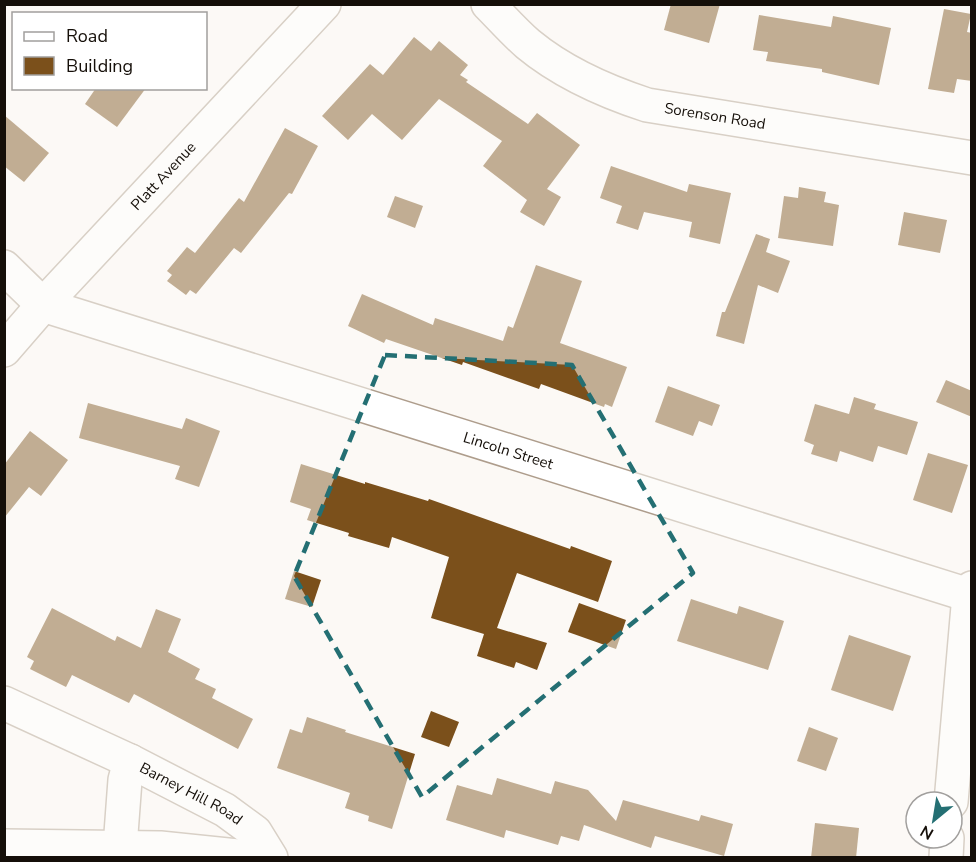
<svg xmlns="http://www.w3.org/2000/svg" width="976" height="862" viewBox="0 0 976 862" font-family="'Nunito Sans',sans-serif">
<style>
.building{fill:#7b501b}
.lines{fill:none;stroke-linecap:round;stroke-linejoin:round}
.street-casing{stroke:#ae9d8c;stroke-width:36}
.secondary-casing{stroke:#ae9d8c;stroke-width:36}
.street{stroke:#fff;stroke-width:33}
.secondary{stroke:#fff;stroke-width:33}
.marked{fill:none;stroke:#246f73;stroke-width:4.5;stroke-dasharray:12 8;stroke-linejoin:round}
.labels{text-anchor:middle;stroke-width:6;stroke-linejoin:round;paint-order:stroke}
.street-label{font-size:15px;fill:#150f09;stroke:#fff}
</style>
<rect width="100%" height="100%" fill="#fcf9f5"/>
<g class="building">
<path d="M671,4H720L709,43L664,30Z"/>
<path d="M944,9L971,14L967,32L972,33V81L957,79L954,93L928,89Z"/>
<path d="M759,15L831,27L833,16L891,28L879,85L822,72V69L766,61L768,52L753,50Z"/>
<path d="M414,37L431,51L439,41L468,65L460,75L468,80L466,82L528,124L537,113L580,145L547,189L561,197L544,226L520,212L527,200L483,166L502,141L439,99L402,140L372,114L348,140L322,116L370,64L383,75Z"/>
<path d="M96,88H146L117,127L85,104Z"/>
<path d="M4,115L49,153L24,182L4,166Z"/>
<path d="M285,128L318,146L292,194L289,193L241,253L234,248L196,294L190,290L186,295L167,281L172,275L167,271L187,247L195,253L239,198L244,202Z"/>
<path d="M611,166L687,192L689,184L731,193L720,244L689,237L692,222L644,212L638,230L616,223L622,206L600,198Z"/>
<path d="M799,187L826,192L824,202L839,205L833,246L778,238L784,196L798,198Z"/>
<path d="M395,196L423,206L415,228L387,217Z"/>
<path d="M904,212L947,220L940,253L898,245Z"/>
<path d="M756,234L770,239L766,252L790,261L778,293L758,285L744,344L716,336L722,312H725Z"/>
<path d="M536,265L582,281L560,343L627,367L612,407L605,404L604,407L541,384L539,389L463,362L462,365L386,339L384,343L348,326L362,294L433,325L435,318L503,341L508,326L513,328Z"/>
<path d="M946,380L972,391V417L936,402Z"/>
<path d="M668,386L720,405L712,426L699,421L693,436L655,422Z"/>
<path d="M854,397L876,404L874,409L918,422L907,455L878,446L873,462L840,451L837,462L811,454L814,445L804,441L815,404L849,414Z"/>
<path d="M88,403L182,429L186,418L220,431L199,487L175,479L180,466L79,438Z"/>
<path d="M30,431L68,460L41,496L29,487L4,518V465Z"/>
<path d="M928,453L968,465L952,513L913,500Z"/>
<path d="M301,464L365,484V482L428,501L429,499L570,549L571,546L612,561L598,602L517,573L497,628L547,643L537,670L516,662L514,668L477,656L484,634L431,618L449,557L392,537L389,548L348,536L349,533L307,520L311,509L290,502Z"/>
<path d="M294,571L321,580L312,607L285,599Z"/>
<path d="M691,599L737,614L739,606L784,621L768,670L677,641Z"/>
<path d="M579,603L626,620L616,649L568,632Z"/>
<path d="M52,608L115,641L117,636L141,648L156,609L181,619L168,652L200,669L195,679L216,689L212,698L253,719L238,749L134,694L129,703L72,675L66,687L30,669L34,661L27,657Z"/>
<path d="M849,635L911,656L893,711L831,690Z"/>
<path d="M431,711L459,722L449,747L421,737Z"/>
<path d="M307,717L346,730L345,732L415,754L392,829L368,821L369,816L345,808L350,793L277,768L290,729L302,733Z"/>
<path d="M809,727L838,738L826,771L797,761Z"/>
<path d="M497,778L551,794L555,781L588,790L616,821L623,800L699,821L701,815L733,824L724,856L655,836L651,848L584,825L579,841L561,836L558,845L506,830L504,838L446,820L457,785L492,795Z"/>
<path d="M815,823L859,828L856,858H811Z"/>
</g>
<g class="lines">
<defs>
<g id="street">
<path id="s1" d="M488,4C501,17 514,32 528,44C563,73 604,91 647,105L972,158"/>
<path id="s2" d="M4,267L43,305L972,596"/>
<path d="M951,802L969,595L972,588"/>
<path d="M946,858L947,838"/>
</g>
<g id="secondary">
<path id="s3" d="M4,350L43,305L324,4"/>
<path id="s4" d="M4,703L130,761L225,810L255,832L271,858"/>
<path d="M4,846L160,848L257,858"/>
<path d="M120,847L125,780L130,761"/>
</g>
</defs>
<use href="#street" class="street-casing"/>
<use href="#secondary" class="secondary-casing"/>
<use href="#street" class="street"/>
<use href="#secondary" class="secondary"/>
</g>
<path d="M0 0H976V862H0ZM385,355L572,365L693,573L422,797L294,576Z" fill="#fcf9f5" fill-opacity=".55" fill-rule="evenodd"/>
<path class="marked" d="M385,355L572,365L693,573L422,797L294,576Z"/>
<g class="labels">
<g class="street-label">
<text dy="5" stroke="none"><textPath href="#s1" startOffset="260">Sorenson Road</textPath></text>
<text dy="5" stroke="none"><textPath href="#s3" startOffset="236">Platt Avenue</textPath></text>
<text dy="5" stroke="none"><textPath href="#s2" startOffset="542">Lincoln Street</textPath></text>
<text dy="5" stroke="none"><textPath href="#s4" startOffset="208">Barney Hill Road</textPath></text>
</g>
</g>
<rect width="976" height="862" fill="none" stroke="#150f09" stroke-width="12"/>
<rect x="12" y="12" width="195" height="78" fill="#ffffff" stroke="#a19f9d" stroke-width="1.5"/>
<rect x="24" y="32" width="30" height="9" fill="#ffffff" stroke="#a19f9d" stroke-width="1.5"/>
<text x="66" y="42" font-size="18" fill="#150f09">Road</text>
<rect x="24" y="57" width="30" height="18" fill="#7b501b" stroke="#a19f9d" stroke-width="1.5"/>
<text x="66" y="72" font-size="18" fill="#150f09">Building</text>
<g transform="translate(934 820) rotate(210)"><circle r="28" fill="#ffffff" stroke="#a19f9d" stroke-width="1.5"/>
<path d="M0-4.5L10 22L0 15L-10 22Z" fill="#246f73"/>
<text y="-9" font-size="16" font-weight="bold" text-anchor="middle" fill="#150f09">N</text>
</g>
</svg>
